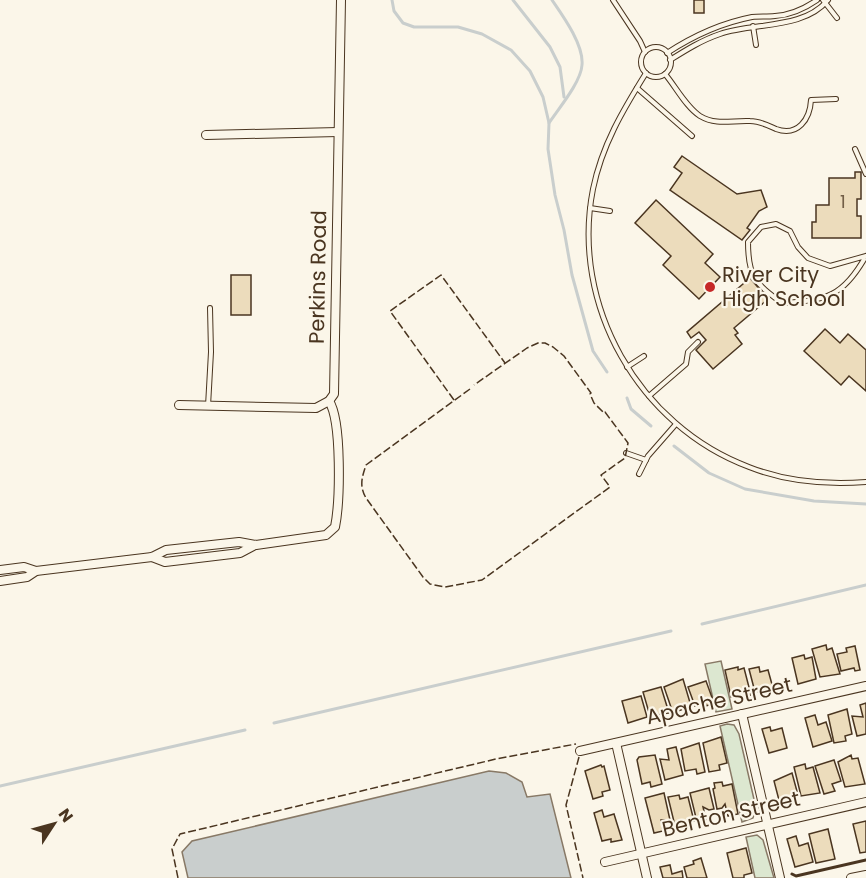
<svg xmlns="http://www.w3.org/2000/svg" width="866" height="878" viewBox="0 0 866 878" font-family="Poppins,sans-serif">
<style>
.green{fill:#dce7d0;stroke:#887966;stroke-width:1.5}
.water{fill:#c9cecd;stroke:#887966;stroke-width:1.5}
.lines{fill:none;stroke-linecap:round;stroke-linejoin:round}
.stream{stroke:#c9cecd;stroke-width:3}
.building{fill:#ecdcbc;stroke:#4a3520;stroke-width:1.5}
.lane-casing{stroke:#4a3520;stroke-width:6}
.street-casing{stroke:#4a3520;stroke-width:10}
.lane{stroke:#fbf6e9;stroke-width:4}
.street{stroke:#fbf6e9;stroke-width:8}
.fence{stroke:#4a3520;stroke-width:1.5;stroke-dasharray:8 3;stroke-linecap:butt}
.wall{stroke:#4a3520;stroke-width:3}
.poi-dot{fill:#c62828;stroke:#fbf6e9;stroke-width:2}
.labels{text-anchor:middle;stroke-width:4.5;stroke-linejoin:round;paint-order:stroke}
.number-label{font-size:18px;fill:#725f47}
.poi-label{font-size:21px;fill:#4a3520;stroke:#fbf6e9;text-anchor:start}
.street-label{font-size:21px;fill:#4a3520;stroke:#fbf6e9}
</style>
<rect width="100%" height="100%" fill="#fbf6e9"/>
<g class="green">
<path d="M721,661L732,709L716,712L705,664Z"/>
<path d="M727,724L734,725L739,734L756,808L753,818L742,822L720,726Z"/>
<path d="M757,835L763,840L774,878H755L746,837Z"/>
</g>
<path class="water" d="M489,771L506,773L522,782L527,797L550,794L571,878H188L182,852L192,841Z"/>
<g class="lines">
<g class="stream">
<path d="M392,0L394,11L403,23L414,27H458L482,34L511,50L530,71L543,97L549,123L548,149L555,195L564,230L572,275L593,351L607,372"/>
<path d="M513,0L550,47L560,67L564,97"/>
<path d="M549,123C559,108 581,82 582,65C584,45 563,16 552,0"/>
<path d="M627,398L631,409L651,426"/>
<path d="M674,446L709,473L745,489L814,501L866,504"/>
<path d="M702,624L866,585"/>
<path d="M274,723L671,631"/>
<path d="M0,786L245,730"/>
</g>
</g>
<g class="building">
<rect x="694" y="0" width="10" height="13"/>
<path d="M682,156L737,194L761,190L767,207L759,211L747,228L750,230L742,240L670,190L682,173L674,167Z"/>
<path d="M855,172H861V199H857V216H861V238H812V222H816V205H829V178H855Z"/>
<path d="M656,200L713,254L705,263L720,277L699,299L663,265L671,256L635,223Z"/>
<rect x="231" y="275" width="20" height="40"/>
<path d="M750,278L768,299L734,328L738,333L735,335L742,344L713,369L696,350L706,340L699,332L691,338L687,332Z"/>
<path d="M825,329L840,343L848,334L866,350V391L849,376L841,385L804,351Z"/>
<path d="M826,645L827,650L832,648L840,674L820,677L812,649Z"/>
<path d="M855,646L860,670L855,671L854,668L841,671L837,654L847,652L846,648Z"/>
<path d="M804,655L805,659L812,657L816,679L798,684L792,658Z"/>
<path d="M738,667V670L744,668L751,695L731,697L725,670Z"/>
<path d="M759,667L760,672L768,670L773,688L755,692L749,669Z"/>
<path d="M683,679L691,706L673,713L664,687Z"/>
<path d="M706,681L714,703L706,706L705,702L695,706L688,687Z"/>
<path d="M661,687L669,713L650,716L643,692Z"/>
<path d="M641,696L647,717L628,723L622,701Z"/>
<path d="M866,703V734L857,736L852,716L863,717L860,705Z"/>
<path d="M847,709L852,734L845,736L846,741L834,743L828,715Z"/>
<path d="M815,715L818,725L826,722L832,741L813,747L805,718Z"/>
<path d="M770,727L771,731L782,728L787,748L769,753L762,729Z"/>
<path d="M721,737L727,763L719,765L720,770L709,772L703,743Z"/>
<path d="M699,743L705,772L697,774L696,769L685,771L681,749Z"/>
<path d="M676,747L683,775L665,780L660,759L669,760L667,749Z"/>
<path d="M655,755L662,784L651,787L650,782L642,784L637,760L639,757Z"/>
<path d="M851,755L852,759L858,758L865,784L845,787L838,762Z"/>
<path d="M834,760L841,781L832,784L835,791L824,794L815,766Z"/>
<path d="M805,764L806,769L813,767L820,793L801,796L794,767Z"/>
<path d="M601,765L602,767L604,766L610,790L602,792L603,796L593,799L585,771Z"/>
<path d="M792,773L798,795L787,798L788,802L780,804L774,781Z"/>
<path d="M722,782L723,786L732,784L738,814L728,816L725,804L722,808L717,809L713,789L715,788L714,783Z"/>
<path d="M709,788L714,809L709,810L703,807L706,820L697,822L690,793Z"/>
<path d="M664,793L670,820H661L663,831L654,833L645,798Z"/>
<path d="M679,795L680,799L688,797L694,821L691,822V824L675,826L668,797Z"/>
<path d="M602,810L604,817L614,814L622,840L611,842V839L602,841L594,813Z"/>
<path d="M866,821V852L860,853L853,824Z"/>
<path d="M828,829L835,859L816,863L809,834Z"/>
<path d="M796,836L799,846L808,843L813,862L795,867L787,839Z"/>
<path d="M746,848L752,873L744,875V878H733L727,853Z"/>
<path d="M701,858L707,878H687L684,867L694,864L693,861Z"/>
<path d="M670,865L672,874L682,871L683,878H663L660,867Z"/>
</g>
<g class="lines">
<defs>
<g id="lane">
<path d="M613,0L640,41L645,52"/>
<path d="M823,0L837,18"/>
<path d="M753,26L756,45"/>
<circle cx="656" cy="62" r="15"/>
<path d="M667,53C693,36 721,23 752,17C759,16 767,17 775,16C791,15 804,9 817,0"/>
<path d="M670,60C686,50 702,40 720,34C754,22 803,30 828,0"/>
<path d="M646,73C623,110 602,145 593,189C570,305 639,426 749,467C787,482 826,485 866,482"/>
<path d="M665,74C676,87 686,107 700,116C717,126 732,120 750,121C760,121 767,125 776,129C798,137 810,119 811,100L836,99"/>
<path d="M637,88L692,136"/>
<path d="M855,149L866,174"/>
<path d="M590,208L610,211"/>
<path d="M866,256L830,266L808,258L798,247L790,231L776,224L761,227L748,242C748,277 755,283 782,303C827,300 843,297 866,256"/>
<path d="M627,367L644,356"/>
<path d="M649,396L686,364L688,352L698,342"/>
<path d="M208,406L211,352L210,308"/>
<path d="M626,453L646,460"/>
<path d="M639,474L648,456L676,424"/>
</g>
<g id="street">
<path d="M206,135L338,132"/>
<path d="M179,405L316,408L329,401L334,394L341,0"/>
<path d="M152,557L165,562L240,553L255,545"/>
<path d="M0,570L24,567L36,571"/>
<path d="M0,581L27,577L36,571L152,557L166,550L239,542L256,545L326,535L335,527C340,502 342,421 329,401"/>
<path d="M742,714L780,878"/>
<path d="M616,743L647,878"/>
<path d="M580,751L866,686"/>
<path d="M605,862L866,802"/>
<path d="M851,878L866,875"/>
</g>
</defs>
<use href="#lane" class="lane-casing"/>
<use href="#street" class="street-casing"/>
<use href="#lane" class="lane"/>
<use href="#street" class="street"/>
<g class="fence">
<path d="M470,389L366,465C362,477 359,486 366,498L423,577L430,584L445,587L482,580L610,487L601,475L625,458L628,443L605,412L604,413L594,403L590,394L591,393L564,356L553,347L545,343H538L527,348L474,385"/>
<path d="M454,400L390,311L441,275L505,363"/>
<path d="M579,757L566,805L583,878"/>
<path d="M178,878L172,849L180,834L496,759L576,744"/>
</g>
<path class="wall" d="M792,874L796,876L866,860"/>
</g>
<circle class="poi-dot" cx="710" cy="287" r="6"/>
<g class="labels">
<g class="number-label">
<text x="843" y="208">1</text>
</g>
<g class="poi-label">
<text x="722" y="282">River City<tspan x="722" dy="24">High School</tspan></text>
</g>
<g class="street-label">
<text transform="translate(318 277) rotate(-89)" y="7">Perkins Road</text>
<text transform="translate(719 701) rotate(-13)" y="7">Apache Street</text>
<text transform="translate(731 814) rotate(-13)" y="7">Benton Street</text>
</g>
</g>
<g transform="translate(54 824) rotate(54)" stroke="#fbf6e9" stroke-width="4.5" paint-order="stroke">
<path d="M0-4.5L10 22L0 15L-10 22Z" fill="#4a3520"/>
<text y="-9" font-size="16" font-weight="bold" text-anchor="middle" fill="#4a3520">N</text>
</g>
</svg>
